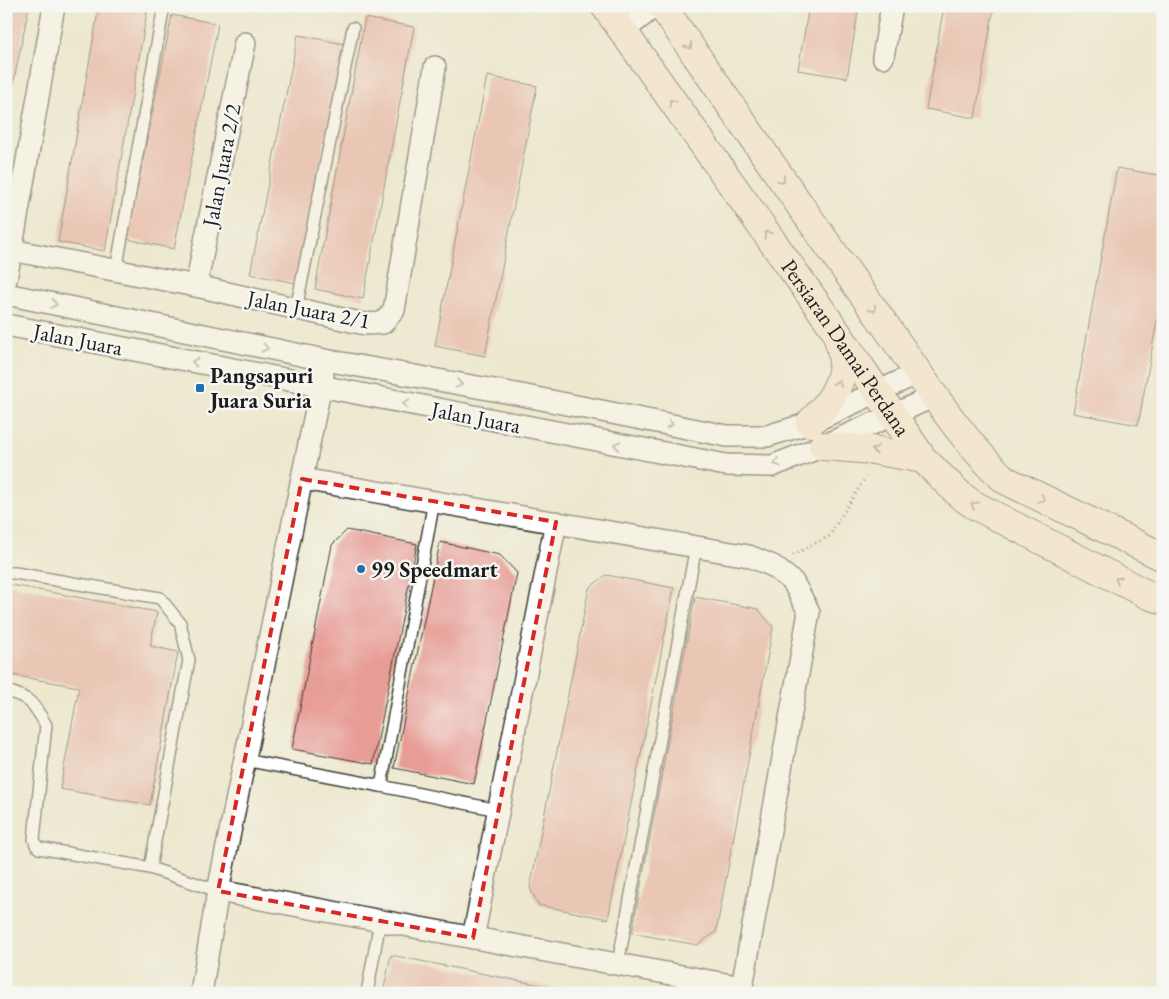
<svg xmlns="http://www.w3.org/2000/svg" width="1169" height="999" viewBox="0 0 1169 999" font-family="'EB Garamond',serif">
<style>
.building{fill:#e79d95}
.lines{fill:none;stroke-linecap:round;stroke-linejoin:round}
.lane-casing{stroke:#3b3b37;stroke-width:14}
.street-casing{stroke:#3b3b37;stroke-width:24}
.secondary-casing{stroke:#3b3b37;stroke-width:30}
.path{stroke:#3b3b37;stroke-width:3;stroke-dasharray:1 4;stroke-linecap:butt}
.lane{stroke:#fff;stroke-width:11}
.street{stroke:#fff;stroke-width:21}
.secondary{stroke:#fbe5cf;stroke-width:28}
.oneway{stroke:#978b7e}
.oneway2{stroke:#999}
.marked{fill:none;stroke:#d62828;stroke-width:4;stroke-dasharray:10 6;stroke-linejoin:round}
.poi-dot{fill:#1f6fb2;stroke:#f6f6f2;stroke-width:2}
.labels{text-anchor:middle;stroke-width:5;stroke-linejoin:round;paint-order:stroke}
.street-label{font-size:22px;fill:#1c1c1c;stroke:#f6f6f2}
.poi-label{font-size:22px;font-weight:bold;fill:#1c1c1c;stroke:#f6f6f2;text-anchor:start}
</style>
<rect width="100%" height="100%" fill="#f6f6f2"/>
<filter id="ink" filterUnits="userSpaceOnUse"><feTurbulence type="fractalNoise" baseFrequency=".02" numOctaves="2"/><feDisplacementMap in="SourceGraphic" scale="10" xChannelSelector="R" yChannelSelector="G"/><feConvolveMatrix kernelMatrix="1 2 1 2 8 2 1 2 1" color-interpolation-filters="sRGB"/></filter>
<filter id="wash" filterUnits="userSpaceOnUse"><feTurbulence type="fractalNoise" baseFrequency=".0096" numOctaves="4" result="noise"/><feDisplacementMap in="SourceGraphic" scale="20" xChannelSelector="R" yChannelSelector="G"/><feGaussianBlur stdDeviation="1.12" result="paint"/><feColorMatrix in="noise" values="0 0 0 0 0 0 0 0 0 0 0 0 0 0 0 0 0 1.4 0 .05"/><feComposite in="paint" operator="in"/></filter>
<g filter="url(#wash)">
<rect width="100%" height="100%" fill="#ede8ce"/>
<g id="blocks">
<g class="building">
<path d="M6,6H29L7,115H6Z"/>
<path d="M99,6H148L105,251L58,242Z"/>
<path d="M809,6H859L847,78L798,70Z"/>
<path d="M944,6H994L975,118L926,109Z"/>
<path d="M172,15L218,24L174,249L127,239Z"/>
<path d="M365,18L414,27L363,299L315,289Z"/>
<path d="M298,35L344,44L296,283L250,274Z"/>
<path d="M487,76L537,86L485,356L435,346Z"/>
<path d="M1117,168L1163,176V289L1138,425L1073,413Z"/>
<path d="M347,530L417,544L373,764L292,749L332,545Z"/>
<path d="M440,542L500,555L517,573L474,784L394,768Z"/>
<path d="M606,575L674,588L608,919L538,905L530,888L589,588Z"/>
<path d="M6,584L157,612L150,646L178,652L150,805L60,789L79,687L6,674Z"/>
<path d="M695,597L758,609L773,627L716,932L697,945L632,933Z"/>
<path d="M391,955L574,992V993H383Z"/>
</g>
</g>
</g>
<g filter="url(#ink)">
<use href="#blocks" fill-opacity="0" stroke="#3b3b37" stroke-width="1"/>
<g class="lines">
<defs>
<g id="lane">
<path d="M116,270L164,6"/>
<path d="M296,309L353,28"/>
<path d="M6,573H15L160,598L180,623L189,660L150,868"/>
<path d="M6,691C30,697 34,704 46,725L34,839L36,845L39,848L150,868L218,891"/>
<path d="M245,760L381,786L434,501"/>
<path d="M381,786L498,810"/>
<path d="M618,964L696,546"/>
<path d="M367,993L380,921"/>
</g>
<g id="street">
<path d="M622,32L655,6"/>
<path d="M883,57L892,6"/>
<path d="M6,249L196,286L365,324L383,323L394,310L435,67"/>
<path d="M6,280L54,6"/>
<path d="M196,286L245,43"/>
<path d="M6,294L325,360L516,394L727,436H767L810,423L918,373"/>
<path d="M6,325L726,465L772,466L816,449L935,396"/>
<path d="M302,479L749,556L773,566L793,582L809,612L741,993"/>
<path d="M218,891L742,987"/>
<path d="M473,938L556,522"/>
<path d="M201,993L218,891L323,375"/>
</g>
<g id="secondary">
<path id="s1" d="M605,6L836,331L923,459L961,496L974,505L1148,595L1163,600"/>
<path d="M662,6C736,113 809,220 885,325C922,377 958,437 1005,480L1163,557"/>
<path d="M810,423C827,406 842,387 843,362C843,353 839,343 837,335"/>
<path d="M823,446L873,450L923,459"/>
</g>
</defs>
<use href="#lane" class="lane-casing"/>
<use href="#street" class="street-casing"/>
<use href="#secondary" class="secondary-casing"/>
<path class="path" d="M793,555L829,536L866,477"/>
<use href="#lane" class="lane"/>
<use href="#street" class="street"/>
<use href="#secondary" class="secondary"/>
</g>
<defs><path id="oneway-chevron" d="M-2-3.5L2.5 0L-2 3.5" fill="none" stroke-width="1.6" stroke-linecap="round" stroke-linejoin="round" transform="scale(1.25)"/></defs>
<g class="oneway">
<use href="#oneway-chevron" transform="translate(689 46) rotate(55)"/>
<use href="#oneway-chevron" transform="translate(672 102) rotate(-126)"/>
<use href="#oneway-chevron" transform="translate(782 180) rotate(55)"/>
<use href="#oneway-chevron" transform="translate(767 234) rotate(-126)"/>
<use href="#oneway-chevron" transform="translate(873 309) rotate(54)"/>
<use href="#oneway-chevron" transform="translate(838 383) rotate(-70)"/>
<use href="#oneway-chevron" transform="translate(875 450) rotate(-171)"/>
<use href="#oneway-chevron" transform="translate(1042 499) rotate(26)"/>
<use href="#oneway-chevron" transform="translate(974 505) rotate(-150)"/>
<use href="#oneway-chevron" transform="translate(1118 580) rotate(-153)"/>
</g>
<g class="oneway2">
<use href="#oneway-chevron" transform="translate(54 304) rotate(12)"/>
<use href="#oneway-chevron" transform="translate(265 348) rotate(12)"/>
<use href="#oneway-chevron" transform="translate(195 362) rotate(-169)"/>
<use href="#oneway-chevron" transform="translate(459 384) rotate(10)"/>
<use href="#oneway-chevron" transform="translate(406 404) rotate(-169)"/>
<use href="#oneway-chevron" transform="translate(670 424) rotate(12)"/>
<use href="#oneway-chevron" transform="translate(617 445) rotate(-169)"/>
<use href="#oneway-chevron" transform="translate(777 463) rotate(162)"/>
</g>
</g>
<path d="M0 0H1169V999H0ZM302,479L556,522L473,938L218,891Z" fill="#ede8ce" fill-opacity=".55" fill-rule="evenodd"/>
<path class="marked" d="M302,479L556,522L473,938L218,891Z"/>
<g class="poi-dot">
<rect x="195" y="383" width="10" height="10" rx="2.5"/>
<circle cx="361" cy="569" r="5"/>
</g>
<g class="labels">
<g class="street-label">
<text transform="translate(221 165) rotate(-79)" y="8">Jalan Juara 2/2</text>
<text transform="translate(309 309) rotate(11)" y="8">Jalan Juara 2/1</text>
<text transform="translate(78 339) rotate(11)" y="8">Jalan Juara</text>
<text dy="8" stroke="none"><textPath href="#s1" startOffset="418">Persiaran Damai Perdana</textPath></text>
<text transform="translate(476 417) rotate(11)" y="8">Jalan Juara</text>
</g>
<g class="poi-label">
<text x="210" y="383">Pangsapuri<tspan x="210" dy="25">Juara Suria</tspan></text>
<text x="371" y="577">99 Speedmart</text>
</g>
</g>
<rect width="1169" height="999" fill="none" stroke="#f6f6f2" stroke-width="25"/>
</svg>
